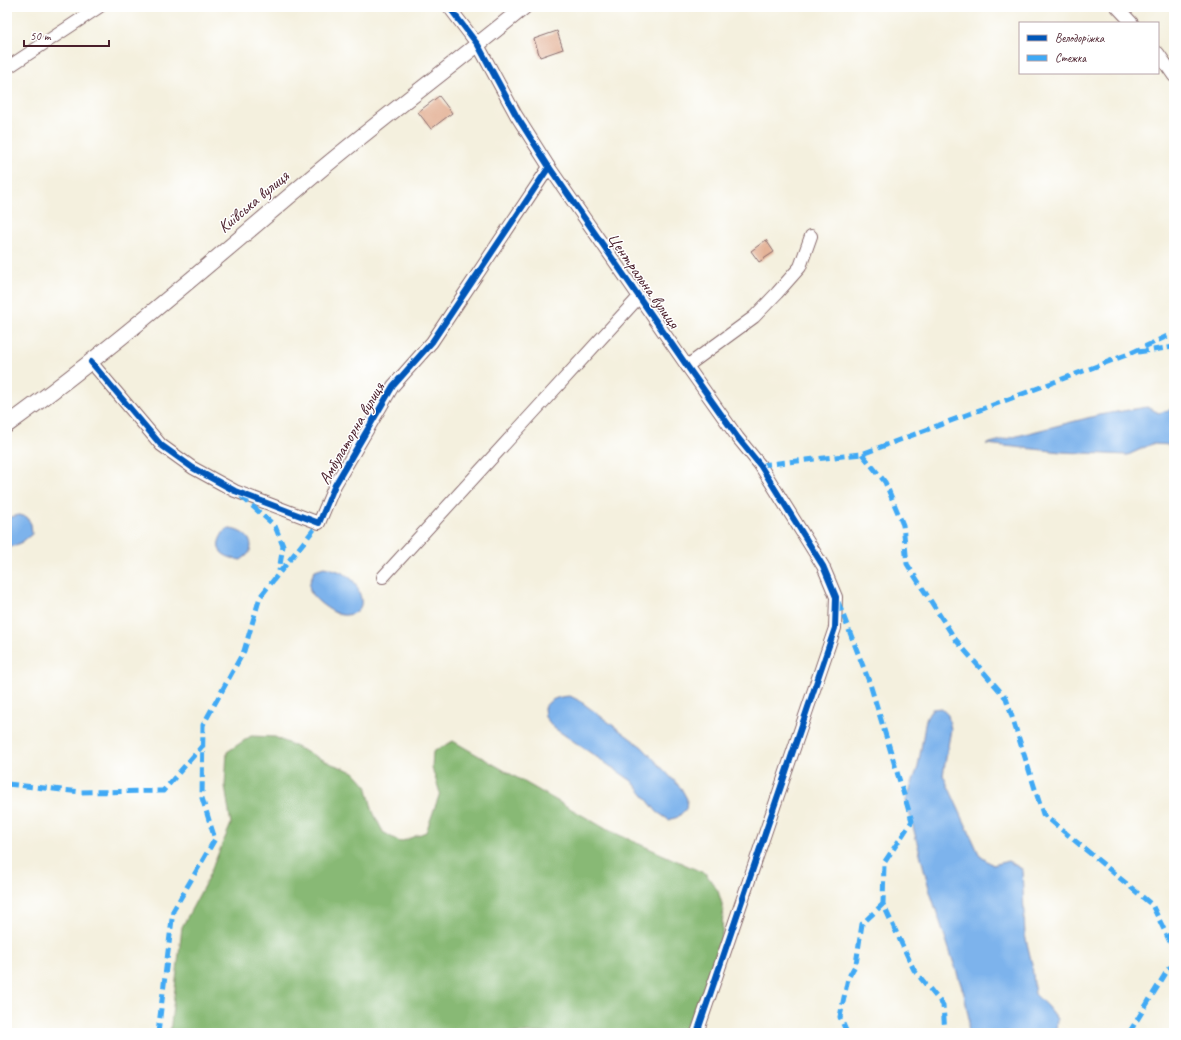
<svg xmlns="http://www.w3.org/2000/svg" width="1181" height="1040" viewBox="0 0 1181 1040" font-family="Caveat,sans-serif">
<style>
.forest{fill:#88b974;stroke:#696c50}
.water{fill:#7db3ec;stroke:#64698c}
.building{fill:#e4b398}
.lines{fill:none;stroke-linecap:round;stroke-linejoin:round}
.minor-casing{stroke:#86686a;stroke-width:14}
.tertiary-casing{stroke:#86686a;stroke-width:17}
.minor{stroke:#fff;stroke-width:12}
.tertiary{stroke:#fff;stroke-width:15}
.quiet{stroke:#3fa9f5;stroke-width:5;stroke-dasharray:10 5;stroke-linecap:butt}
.cycleway-casing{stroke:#fff;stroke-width:8}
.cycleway{stroke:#0057b8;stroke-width:6}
.labels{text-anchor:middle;stroke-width:3;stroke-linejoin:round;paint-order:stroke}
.street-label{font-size:17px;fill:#4a1f2b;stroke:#fff}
</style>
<rect width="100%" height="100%" fill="#fff"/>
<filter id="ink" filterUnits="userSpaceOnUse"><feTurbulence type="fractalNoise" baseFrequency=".025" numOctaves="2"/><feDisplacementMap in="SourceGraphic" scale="8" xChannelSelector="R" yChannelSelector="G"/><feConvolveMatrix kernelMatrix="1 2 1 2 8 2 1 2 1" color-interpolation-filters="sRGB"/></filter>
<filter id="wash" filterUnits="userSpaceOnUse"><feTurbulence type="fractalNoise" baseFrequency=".012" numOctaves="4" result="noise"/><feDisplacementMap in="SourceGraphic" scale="16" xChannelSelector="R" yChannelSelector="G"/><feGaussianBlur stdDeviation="0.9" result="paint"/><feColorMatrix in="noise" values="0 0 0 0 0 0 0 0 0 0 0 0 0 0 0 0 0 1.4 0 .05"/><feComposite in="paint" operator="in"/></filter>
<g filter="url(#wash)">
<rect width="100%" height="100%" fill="#f4f0de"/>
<path class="forest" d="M251,736L275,737L332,764L354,772L366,785L373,812L383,832L400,842L426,832L440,793L432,768L433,752L453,741L606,829L706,874L718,891L723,907L722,936L688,1033H170L182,927L206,882L231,824L225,786L227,752Z"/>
<g class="water">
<path d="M1147,407L1159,413L1174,408V445L1152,444L1128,455L1062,452L986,444L1099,415Z"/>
<path d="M19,515L27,517L31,524L32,534L22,542L7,549V518Z"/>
<path d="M226,529C239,528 257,539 249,553C247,556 243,558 241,560C220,557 211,548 226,529Z"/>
<path d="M324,567C338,570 353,575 358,589C360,594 362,600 361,605C359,614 345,617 338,614C330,611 313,599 310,591C308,584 312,576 315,570Z"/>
<path d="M570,696L580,701L642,747L681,788L687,799L686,809L678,817L669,820L657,812L632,781L554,728L545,717L544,708C551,698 558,697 570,696Z"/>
<path d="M941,708L948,715L951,729L943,775L980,856L993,865L1008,861L1022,869L1025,935L1032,964L1035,994L1047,1006L1057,1019L1056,1033H967L969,1019L964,994L930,892L906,800L918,767L926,719L932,709Z"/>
</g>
<g id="blocks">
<g class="building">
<path d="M557,31L563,49L540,57L534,39Z"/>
<path d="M439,96L452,113L431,129L418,112Z"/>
<path d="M766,240L774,252L759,262L751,251Z"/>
</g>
</g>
</g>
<g filter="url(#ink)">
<use href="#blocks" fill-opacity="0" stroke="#86686a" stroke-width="1"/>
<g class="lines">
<defs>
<g id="minor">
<path d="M449,7L478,45L516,115L549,167L687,366L738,438L760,465L823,566L836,597L835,628L697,1033"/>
<path d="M1117,7L1132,23"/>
<path d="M1158,53L1174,76"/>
<path d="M7,68L99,7"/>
<path d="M91,362L161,445L193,468L235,491L319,523L335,485L393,386L432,342L549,167"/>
<path d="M687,366L754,317L777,293L800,267L811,236"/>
<path d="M383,577L639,297"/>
</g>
<path id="tertiary" d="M7,425C115,347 216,258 318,172C385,116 456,63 524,7"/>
</defs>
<use href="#minor" class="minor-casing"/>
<use href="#tertiary" class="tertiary-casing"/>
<use href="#minor" class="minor"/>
<use href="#tertiary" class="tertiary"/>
<g class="quiet">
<path d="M1138,352L1174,347"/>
<path d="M862,454L885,482L903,525L907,564L955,639L1006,698L1043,814L1152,905L1174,950"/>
<path d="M760,465L862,454L1129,354L1174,333"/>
<path d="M241,496L275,526L283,546L279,571"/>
<path d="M838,602L870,684L912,821L884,863L883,904L914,970L943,1005L945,1033"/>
<path d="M7,784L81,792L163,791L203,745"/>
<path d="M158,1033L173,911L215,839L202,798L203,725L244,651L260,597L319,523"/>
<path d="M847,1033L840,1017L848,978L856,964L862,924L883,904"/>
<path d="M1129,1033L1169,968L1174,967"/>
</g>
<defs>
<g id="cycleway">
<path d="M449,7L478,45L516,115L549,167L687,366L738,438L760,465L823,566L836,597L835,628L697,1033"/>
<path d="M91,362L161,445L193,468L235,491L319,523L335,485L393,386L432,342L549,167"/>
</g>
</defs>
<use href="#cycleway" class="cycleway-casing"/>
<use href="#cycleway" class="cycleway"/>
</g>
</g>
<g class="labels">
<g class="street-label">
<text transform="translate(253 201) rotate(-40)" y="6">Київська вулиця</text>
<text transform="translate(644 280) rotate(55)" y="6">Центральна вулиця</text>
<text transform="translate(351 433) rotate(-60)" y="6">Амбулаторна вулиця</text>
</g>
</g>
<rect width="1181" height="1040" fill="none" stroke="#fff" stroke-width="24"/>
<rect x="1019" y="22" width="140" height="52" fill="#ffffff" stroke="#b7a5aa"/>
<rect x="1027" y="35" width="20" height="6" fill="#0057b8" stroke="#b7a5aa"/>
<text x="1055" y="42" font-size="12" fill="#4a1f2b">Велодоріжка</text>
<rect x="1027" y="55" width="20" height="6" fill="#3fa9f5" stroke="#b7a5aa"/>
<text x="1055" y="62" font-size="12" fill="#4a1f2b">Стежка</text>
<path d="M24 40v6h85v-6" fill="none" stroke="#4a1f2b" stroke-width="2"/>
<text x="30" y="40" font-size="12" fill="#4a1f2b" stroke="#ffffff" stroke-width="3" paint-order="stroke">50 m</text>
</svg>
